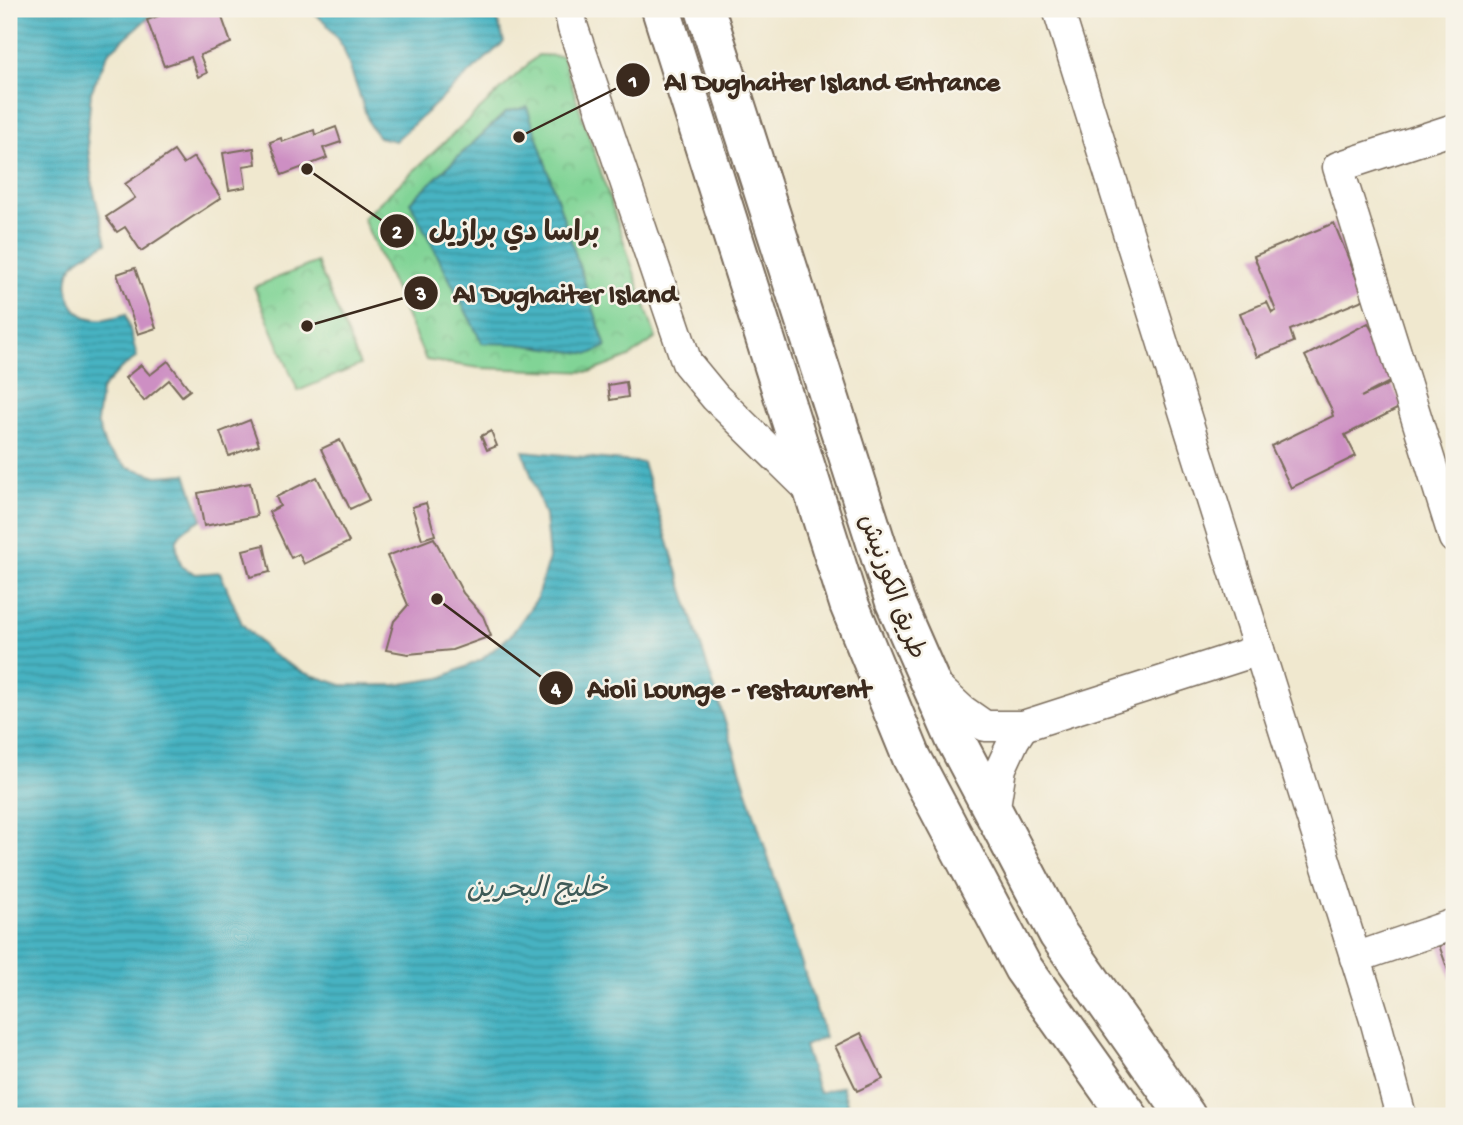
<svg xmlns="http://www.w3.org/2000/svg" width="1463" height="1125" viewBox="0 0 1463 1125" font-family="'Gochi Hand','Playpen Sans Arabic',sans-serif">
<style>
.park{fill:url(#park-crowns);stroke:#5e7f5a;stroke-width:2}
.water{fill:url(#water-rules);stroke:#406e70;stroke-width:2}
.building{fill:#cd8fc3}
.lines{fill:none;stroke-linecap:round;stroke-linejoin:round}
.minor-casing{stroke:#7a6c5c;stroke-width:33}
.primary-casing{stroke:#7a6c5c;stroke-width:42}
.minor{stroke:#fff;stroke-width:30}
.primary{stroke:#fff;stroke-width:38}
.labels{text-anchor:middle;stroke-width:5;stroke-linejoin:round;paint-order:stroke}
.street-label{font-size:26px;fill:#3b2a1e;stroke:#f7f3e8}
.water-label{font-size:28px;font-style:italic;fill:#3f5a57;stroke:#f7f3e8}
.leader{fill:none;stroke:#3b2a1e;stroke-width:2.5}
.callout-dot{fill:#3b2a1e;stroke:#f7f3e8;stroke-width:2.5}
.mark-label{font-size:21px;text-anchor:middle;font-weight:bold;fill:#fff}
.callout-label{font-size:28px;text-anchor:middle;font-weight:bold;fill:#3b2a1e;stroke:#f7f3e8;stroke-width:5;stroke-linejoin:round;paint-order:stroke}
</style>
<defs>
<pattern id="park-crowns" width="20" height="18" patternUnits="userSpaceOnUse" patternTransform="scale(1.75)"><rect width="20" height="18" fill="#81d496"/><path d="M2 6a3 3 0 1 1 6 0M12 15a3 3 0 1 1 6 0" fill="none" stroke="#70b681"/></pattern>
<pattern id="water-rules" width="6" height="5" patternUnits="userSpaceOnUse" patternTransform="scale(1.75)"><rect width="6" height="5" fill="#46b3c2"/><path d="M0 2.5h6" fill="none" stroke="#3c929d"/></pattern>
</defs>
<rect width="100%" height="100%" fill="#f7f3e8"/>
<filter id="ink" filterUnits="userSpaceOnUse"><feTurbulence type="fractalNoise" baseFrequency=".0143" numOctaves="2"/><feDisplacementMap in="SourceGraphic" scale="14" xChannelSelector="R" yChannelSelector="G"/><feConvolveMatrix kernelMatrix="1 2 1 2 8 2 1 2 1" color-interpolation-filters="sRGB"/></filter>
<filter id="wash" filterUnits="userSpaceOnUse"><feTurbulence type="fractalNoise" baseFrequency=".00686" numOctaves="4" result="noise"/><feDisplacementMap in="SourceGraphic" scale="28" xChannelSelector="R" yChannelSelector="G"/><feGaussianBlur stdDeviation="1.57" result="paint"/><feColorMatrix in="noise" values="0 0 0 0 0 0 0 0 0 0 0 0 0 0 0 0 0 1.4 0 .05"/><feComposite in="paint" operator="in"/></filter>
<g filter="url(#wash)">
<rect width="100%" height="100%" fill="#f0e8cf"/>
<g class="park">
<path d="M538,55L562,56L656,338L629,357L591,372L480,368L426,360L363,218Z"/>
<path d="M317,262L360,365L298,391L254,287Z"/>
</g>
<g class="water">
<path d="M9,9H173L148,18L108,53L91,92L87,138L93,188L107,243C99,248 79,256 74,264C62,280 67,309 87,317C100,322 113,317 126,314L137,357L121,368L101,390L97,422L106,449L128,467L157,476L186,474L202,519C176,535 171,536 182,567L196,574L220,572L242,624L270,653L302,672L342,685H395L441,678L481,660L511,635L536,600L549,558L545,516L523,451L643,463L825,1037L804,1046L819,1093L842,1086L851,1116H9Z"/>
<path d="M309,9H494L504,42L395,141L379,137L370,126L343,47L326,23Z"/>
<path d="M527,107L606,347L590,354L518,344L482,343L410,202L506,112Z"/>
</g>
<g id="blocks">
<g class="building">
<path d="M177,9H219L231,43L200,55L207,73L198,77L191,57L164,66L147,20Z"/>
<path d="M336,127L341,142L323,148L327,158L282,175L270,142L281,138L282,142L314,130L315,135Z"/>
<path d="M254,148L256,164L243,166L246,187L229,190L223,153Z"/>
<path d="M174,151L183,164L194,157L221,198L141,251L125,227L117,232L106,217L135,198L125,184Z"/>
<path d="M1334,223L1365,299L1290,330L1294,342L1257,357L1240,313L1267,302L1272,313L1276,311L1254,256Z"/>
<path d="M135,268L156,328L138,334L117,274Z"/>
<path d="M1368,323L1397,378L1361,397L1391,383L1403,406L1345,435L1356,456L1291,488L1271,446L1333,416L1332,413L1333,412L1305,356Z"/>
<path d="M168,361L190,390L182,396L169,380L144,401L125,378L141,365L150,375Z"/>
<path d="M626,382L628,397L610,400L608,385Z"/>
<path d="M250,420L259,445L229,456L220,432Z"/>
<path d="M491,431L497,446L487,450L481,436Z"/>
<path d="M340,440L369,500L350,509L321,449Z"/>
<path d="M317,477L349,542L304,564L299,554L291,558L269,512L280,506L276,497Z"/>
<path d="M250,483L257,516L204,526L198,493Z"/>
<path d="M426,503L435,535L422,539L412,507Z"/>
<path d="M434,538L463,593L483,616L491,636L452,650L408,654L386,650L394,621L408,605L387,556Z"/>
<path d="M264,545L270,572L250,577L243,550Z"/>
<path d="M1454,940V977L1451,979L1439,945Z"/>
<path d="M861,1033L883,1079L857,1091L835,1046Z"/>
</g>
</g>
</g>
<g filter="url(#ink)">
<use href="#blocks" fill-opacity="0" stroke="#7a6c5c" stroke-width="2"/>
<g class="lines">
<defs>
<g id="minor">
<path d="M569,9L573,28L687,363L715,397L814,494"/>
<path d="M1058,9L1376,1023L1401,1116"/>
<path d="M1454,129L1338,167L1454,538"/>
<path d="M936,686L962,710L985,726H1023L1259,650"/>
<path d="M994,813L1001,768L1014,740L1023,726"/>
<path d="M1355,958L1454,924"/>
</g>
<g id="primary">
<path d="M661,9L849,604L912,758L1023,968L1128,1116"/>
<path d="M705,9L895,602L955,739L1058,934L1186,1116"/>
</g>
</defs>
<use href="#minor" class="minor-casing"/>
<use href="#primary" class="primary-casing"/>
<use href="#minor" class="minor"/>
<use href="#primary" class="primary"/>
</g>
</g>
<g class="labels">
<g class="street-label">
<text transform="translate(894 586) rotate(70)" y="9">طريق الكورنيش</text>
</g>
<g class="water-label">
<text x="537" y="896">خليج البحرين</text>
</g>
</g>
<path class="leader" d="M519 137L633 80M307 169L397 231M307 326L421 293M437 599L556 688"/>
<g class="callout-dot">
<circle cx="519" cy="137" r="7"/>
<circle cx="307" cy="169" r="7"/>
<circle cx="307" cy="326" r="7"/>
<circle cx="437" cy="599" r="7"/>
<circle cx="633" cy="80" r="18"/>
<circle cx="397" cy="231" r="18"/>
<circle cx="421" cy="293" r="18"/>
<circle cx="556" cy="688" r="18"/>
</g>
<g class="mark-label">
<text x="633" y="87">1</text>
<text x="397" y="238">2</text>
<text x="421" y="300">3</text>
<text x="556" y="695">4</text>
</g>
<g class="callout-label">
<text x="832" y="90">Al Dughaiter Island Entrance</text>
<text x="514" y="240">براسا دي برازيل</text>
<text x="565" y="302">Al Dughaiter Island</text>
<text x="729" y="697">Aioli Lounge - restaurent</text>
</g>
<rect width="1463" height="1125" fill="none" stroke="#f7f3e8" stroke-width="35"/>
</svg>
